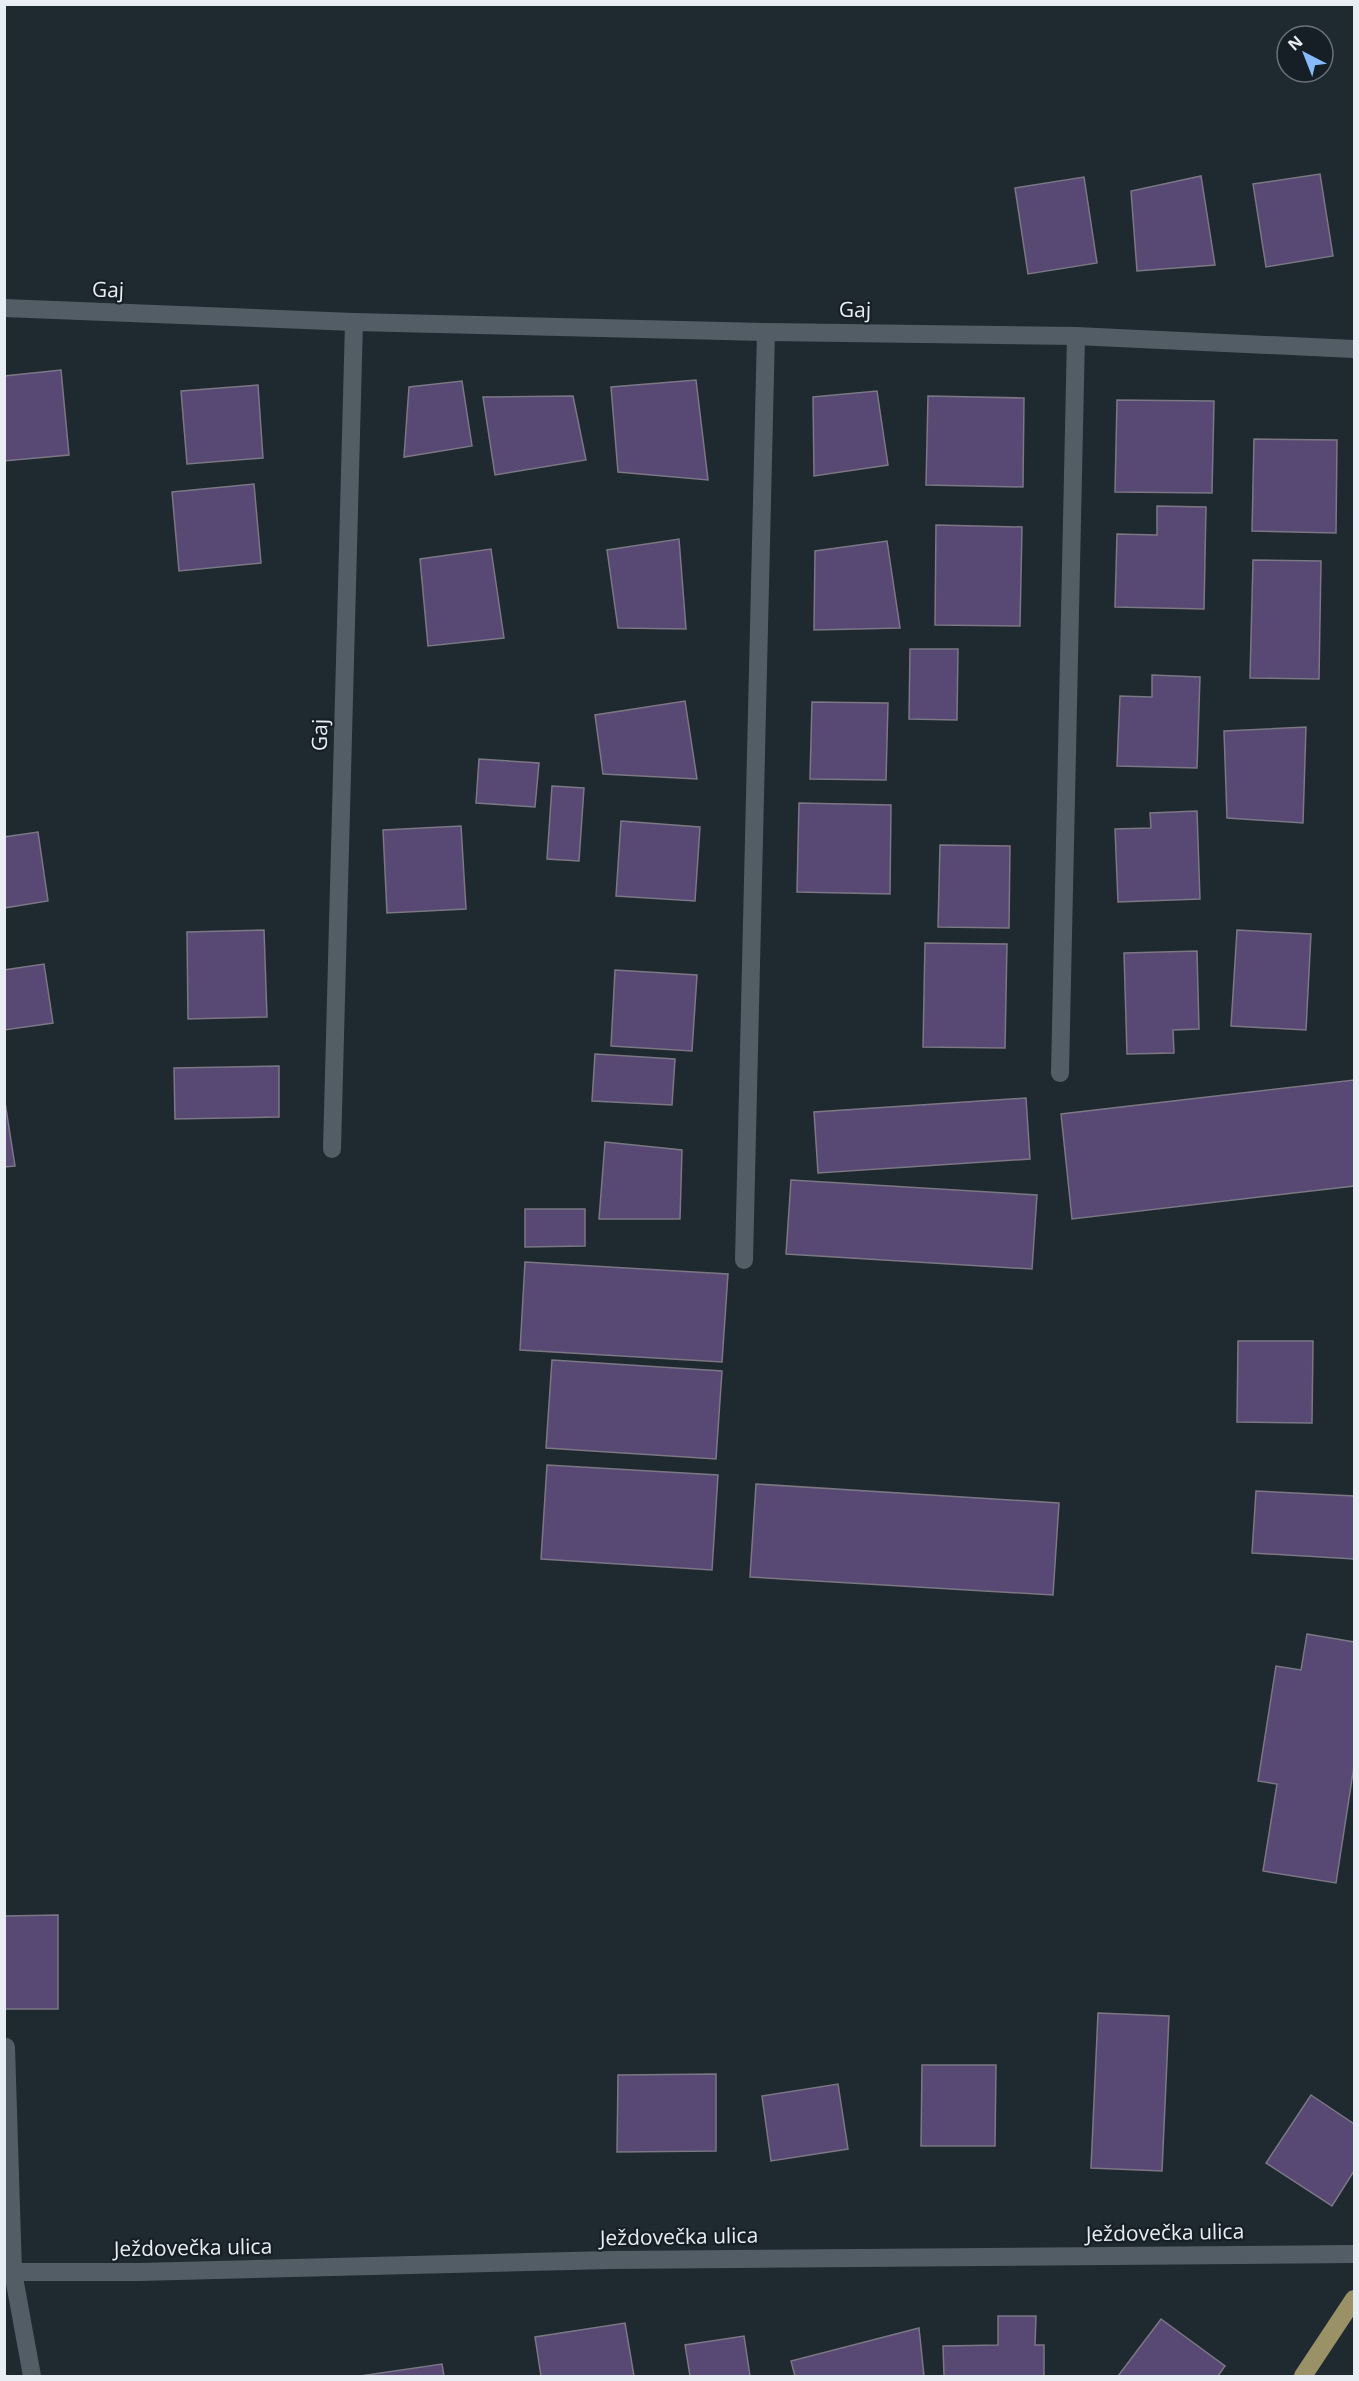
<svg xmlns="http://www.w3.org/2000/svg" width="1359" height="2381" viewBox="0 0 1359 2381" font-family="'Open Sans',sans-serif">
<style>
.building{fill:#574973;stroke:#7b7784;stroke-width:1.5}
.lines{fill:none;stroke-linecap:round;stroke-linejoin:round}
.lane{stroke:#525d66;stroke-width:18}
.street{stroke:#525d66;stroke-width:18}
.secondary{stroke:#525d66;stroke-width:18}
.primary{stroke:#9b9167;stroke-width:18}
.labels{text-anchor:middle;stroke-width:4.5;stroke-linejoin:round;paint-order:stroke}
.street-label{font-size:21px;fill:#e8eef3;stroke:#161f26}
</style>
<rect width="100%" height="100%" fill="#1f2930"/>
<g class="building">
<path d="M1320,174L1333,256L1266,267L1253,184Z"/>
<path d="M1201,176L1215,265L1137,271L1131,191Z"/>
<path d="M1084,177L1097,263L1028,274L1015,188Z"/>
<path d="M61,370L69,455L4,461V376Z"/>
<path d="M696,380L708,480L618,472L611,387Z"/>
<path d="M462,381L472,446L404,457L409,387Z"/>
<path d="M258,385L263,458L187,464L181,391Z"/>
<path d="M877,391L888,465L814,476L813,397Z"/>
<path d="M573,396L586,460L495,475L483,397Z"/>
<path d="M928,396L1024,398L1023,487L926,485Z"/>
<path d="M1117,400L1214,401L1212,493L1115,492Z"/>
<path d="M1254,439L1337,440L1336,533L1252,531Z"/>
<path d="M254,484L261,563L179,571L172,492Z"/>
<path d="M1157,506L1206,507L1204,609L1115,607L1117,534L1157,535Z"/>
<path d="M936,525L1022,527L1020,626L935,625Z"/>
<path d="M679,539L686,629L618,628L607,550Z"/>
<path d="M887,541L900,628L814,630L815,551Z"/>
<path d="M491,549L504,638L428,646L420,559Z"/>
<path d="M1253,560L1321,561L1319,679L1250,678Z"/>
<path d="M910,649H958L957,720L909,719Z"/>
<path d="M1152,675L1200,677L1197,768L1117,766L1120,696L1152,697Z"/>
<path d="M685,701L697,779L603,774L595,715Z"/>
<path d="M812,702L888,703L886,780L810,779Z"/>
<path d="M1306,727L1303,823L1227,818L1224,731Z"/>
<path d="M479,759L539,763L535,807L476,803Z"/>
<path d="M552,786L584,788L579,861L547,859Z"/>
<path d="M799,803L891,805L890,894L797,892Z"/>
<path d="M1197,811L1200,899L1118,902L1115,829L1151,828L1150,813Z"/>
<path d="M621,821L700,827L695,901L616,896Z"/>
<path d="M461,826L466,909L387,913L383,830Z"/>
<path d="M38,832L48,901L4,908V837Z"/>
<path d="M940,845L1010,846L1009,928L938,927Z"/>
<path d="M264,930L267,1017L188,1019L187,932Z"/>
<path d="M1237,930L1311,934L1306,1030L1231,1026Z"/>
<path d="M925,943L1007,944L1005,1048L923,1047Z"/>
<path d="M1197,951L1199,1029L1173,1030L1174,1053L1127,1054L1124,953Z"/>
<path d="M44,964L53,1023L4,1030V970Z"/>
<path d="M615,970L697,975L692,1051L611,1046Z"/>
<path d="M595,1054L675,1059L672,1105L592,1101Z"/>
<path d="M279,1066V1117L175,1119L174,1068Z"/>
<path d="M1354,1080V1186L1072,1219L1061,1114Z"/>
<path d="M4,1096L15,1166L4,1167Z"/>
<path d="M1026,1098L1030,1159L818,1173L814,1112Z"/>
<path d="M605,1142L682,1150L680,1219H599Z"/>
<path d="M791,1180L1037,1195L1032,1269L786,1254Z"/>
<path d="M525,1209H585V1246L525,1247Z"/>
<path d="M525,1262L728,1274L722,1362L520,1350Z"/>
<path d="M1238,1341H1313L1312,1423L1237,1422Z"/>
<path d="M552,1360L722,1371L716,1459L546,1448Z"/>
<path d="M547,1465L718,1475L712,1570L541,1559Z"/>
<path d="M756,1484L1059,1503L1053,1595L750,1577Z"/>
<path d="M1256,1491L1354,1496V1559L1252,1553Z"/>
<path d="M1307,1634L1354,1642V1766L1336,1883L1263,1871L1277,1784L1258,1781L1276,1666L1301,1670Z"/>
<path d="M58,1915V2009H4V1916Z"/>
<path d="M1098,2013L1169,2016L1162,2171L1091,2168Z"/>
<path d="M922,2065H996L995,2146H921Z"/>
<path d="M716,2074V2151L617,2152L618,2075Z"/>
<path d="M838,2084L848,2149L771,2161L762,2096Z"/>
<path d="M1311,2095L1354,2124V2171L1332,2206L1266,2163Z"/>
<path d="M998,2316H1036L1035,2345H1044V2376H944L943,2346L998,2345Z"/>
<path d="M1161,2319L1225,2366L1218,2376H1118Z"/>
<path d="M625,2323L634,2376H541L535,2337Z"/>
<path d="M919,2328L924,2376H795L791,2361Z"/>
<path d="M744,2336L750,2376H690L685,2345Z"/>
<path d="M442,2364L444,2376H360Z"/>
</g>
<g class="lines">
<path class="lane" d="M6,2047L13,2272L32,2376"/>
<g class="street">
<path d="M4,308L354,322L766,332L1076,336L1354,349"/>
<path d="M1060,1073L1076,336"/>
<path d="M332,1149L354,322"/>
<path d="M744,1260L766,332"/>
</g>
<path class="secondary" d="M4,2272H139L611,2260L1354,2254"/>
<path class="primary" d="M1303,2376L1354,2299"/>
</g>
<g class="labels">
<g class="street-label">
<text transform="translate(108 290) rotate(2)" y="7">Gaj</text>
<text transform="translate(855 310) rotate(1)" y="7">Gaj</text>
<text transform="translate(320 735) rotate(-89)" y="7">Gaj</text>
<text transform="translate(1165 2233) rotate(-1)" y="7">Ježdovečka ulica</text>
<text transform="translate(679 2237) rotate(-1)" y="7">Ježdovečka ulica</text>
<text transform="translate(193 2248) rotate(-1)" y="7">Ježdovečka ulica</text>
</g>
</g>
<rect width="1359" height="2381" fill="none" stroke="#e8eef3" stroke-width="12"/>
<g transform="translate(1305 54) rotate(318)"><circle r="28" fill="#161f26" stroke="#6a7278" stroke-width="1.5"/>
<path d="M0-4.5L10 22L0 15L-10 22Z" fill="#85bbfb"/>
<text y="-9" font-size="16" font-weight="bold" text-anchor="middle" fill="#e8eef3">N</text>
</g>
</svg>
